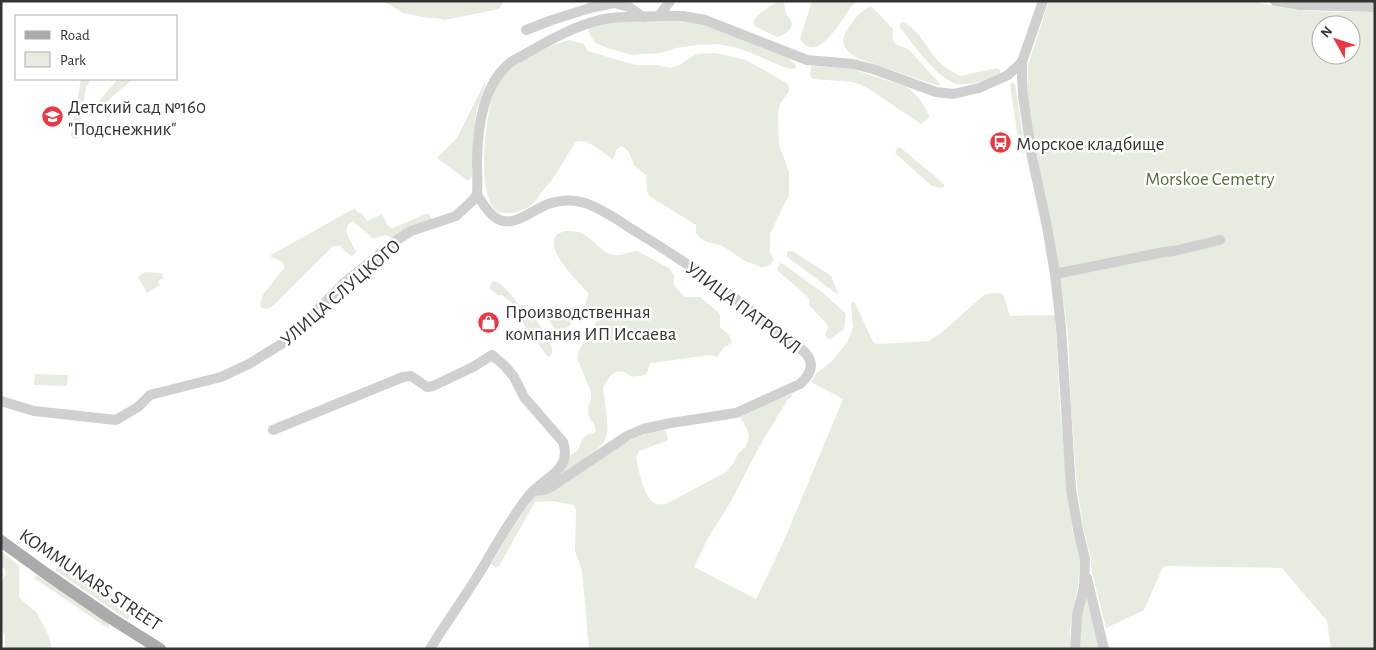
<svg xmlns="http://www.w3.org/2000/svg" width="1376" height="650" viewBox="0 0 1376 650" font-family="'Alegreya Sans',sans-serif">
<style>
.green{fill:#e6ecdf;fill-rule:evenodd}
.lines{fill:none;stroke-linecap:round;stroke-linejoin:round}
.minor{stroke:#d0d0d0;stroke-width:10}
.major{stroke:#ababab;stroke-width:12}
.labels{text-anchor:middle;stroke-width:5;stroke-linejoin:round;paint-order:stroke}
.poi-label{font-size:19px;fill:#333;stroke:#fff;text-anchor:start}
.park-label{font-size:19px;fill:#56703f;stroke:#fff}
.street-label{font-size:19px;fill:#333;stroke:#fff}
</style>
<rect width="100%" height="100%" fill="#fff"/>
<g class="green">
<path d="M383,1H504L499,9L445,20L435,18H428L403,13Z"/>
<path d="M784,1C785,5 784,9 786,13C788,17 792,20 792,24C792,31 782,36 777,37L756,27C755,25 754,24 754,23C754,14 776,1 784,1Z"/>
<path d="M812,1H857C854,4 851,6 849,10C840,22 817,65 800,39Z"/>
<path d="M1049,1H1255C1293,14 1335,12 1375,12V649H1331L1327,621L1282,568L1165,566L1162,569L1144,610L1106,628L1092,573L1090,554L1083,527L1077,487L1071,407L1068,334L1060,276L1037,156L1028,96V65ZM1321,25H1351V55H1321Z"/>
<path d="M870,7L874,9L893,29C891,47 897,43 909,50L940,84L939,86L860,59C852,56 840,47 844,36C845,33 848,29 850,26C856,17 860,11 870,7Z"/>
<path d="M659,20L683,21L704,24L787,57L795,64L796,68L792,69L781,66L749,52L734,47L716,44L697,45L676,48L661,53L631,55L605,47L595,43L588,31C597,17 643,21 659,20Z"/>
<path d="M902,22C917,26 929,52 940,63C945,68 954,72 960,76L997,68L1000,70V73C987,79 973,86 958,84C940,82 911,42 900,27V24Z"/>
<path d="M570,40L584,44L588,51L635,65H657L670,68L680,65L694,55L698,54L716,53L746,60L785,82L789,86V91L780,104L778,113L779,145L789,172V195L770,234V253L774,259L771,264L765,267H761L745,261L721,245L707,242L700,238L696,233V225L649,196L647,191L646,175L634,165L629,152L622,146L616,150L615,156L612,159C605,154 589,140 580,141C576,141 575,143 573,146C566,157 559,170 551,181C548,186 542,190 539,196C537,198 537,200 535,202C527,210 506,218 496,210C477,194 485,125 491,103C493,94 498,83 504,76C514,62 553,43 570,40Z"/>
<path d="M812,66L852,69L904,86C918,93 923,104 930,117L921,124L869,89L859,84L852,82L813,79L810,75L811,68Z"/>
<path d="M81,79H92L86,87L77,139L72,138L71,134Z"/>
<path d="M118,79H133L104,104L98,102Z"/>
<path d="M485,82V86L476,112L472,177L468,181L437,158L457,138Z"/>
<path d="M1012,82L1015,84L1025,151L1023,153L1020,152L1010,85Z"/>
<path d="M898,147L901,148L944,184V187L941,188L932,186L896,154L895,152Z"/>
<path d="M355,208L356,211L362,214L367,221L382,214L388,226L393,228L428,213L432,220L395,238L391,237L385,235L377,238H372C366,231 359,227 353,221C339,228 351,241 356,251L355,254L351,256L340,246H333L273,306L267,309L261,308L260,303L262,299V296L284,268C285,260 276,260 271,257V255Z"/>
<path d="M566,231C573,231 579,231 585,235C596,242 604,256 618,255C625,255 631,251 637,251L669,268L674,275V286L685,297H700L718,312L720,315V327L729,335L732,342L730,344L724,347L717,357L710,355L651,363C648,366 649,371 646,374C645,375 640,376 638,376C629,378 631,375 624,372C614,368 607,380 603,387C604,399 610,427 606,438C602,450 565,473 554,481L570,456L578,450L581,442L584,437L587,435L594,433L596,431C595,422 589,420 588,413C588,405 592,400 591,392L577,358L579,350L598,319L597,314L593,311C581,316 570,324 561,333H558L547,318L550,315C553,316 558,319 561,319C574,320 589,305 588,293C579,282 545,251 556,236C558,233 562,232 566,231Z"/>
<path d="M789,251L794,252L830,275L832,278L838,293L837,294L787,257V252Z"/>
<path d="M780,263L783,264L823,293L843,311L846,314L844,329L830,339H828L825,335L828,328L827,324L809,305V299L797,287L779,272L777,269Z"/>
<path d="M145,272L161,273L163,275V278L158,281L160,285L147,293L138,277Z"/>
<path d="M493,281C503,282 513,298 520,306L525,305L528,308C535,319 550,336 552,349C553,353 552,353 550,357L547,356L545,353L511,307L512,303L502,295H498L490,289V285Z"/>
<path d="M998,293L1003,294L1010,316L1055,315L1060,407L1068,494L1073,534L1077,544L1080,559L1078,585L1070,629V649H589L582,570L575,551L576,510L574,505L553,501L535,502L499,566L495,567L491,564L512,529L533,498C541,492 553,491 562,486C583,472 643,424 666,431L668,438L667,441L639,451L636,458C639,470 644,501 657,504C659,505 664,504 666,504L726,472L733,464L738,454L746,446L749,437L747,429L740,417L741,415L791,394H792L791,398L788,399L758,449L730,503L708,538L694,567L756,599L783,543L843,399L811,382L815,375L832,361L847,343L853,328L851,304L852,302L855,303L872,340L874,343L879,344L928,341L940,334L985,294Z"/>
<path d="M35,374L68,375L67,386L34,385Z"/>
<path d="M1,551L19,566V596L22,600L37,613L49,636L52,649H5V636L1,627V584L6,574L5,569L1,566Z"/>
<path d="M60,564L130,616L128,620L56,571V568Z"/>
<path d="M37,575L106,622L109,625V629L34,578Z"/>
<path d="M1086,592L1101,649H1078V635Z"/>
</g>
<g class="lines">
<g class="minor">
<path d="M670,1L659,16H683L705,20L807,60L853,64L873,69L936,92L953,94L979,88L1008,75L1022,62"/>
<path d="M1043,1L1022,62V77L1023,96L1032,157L1047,227L1055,274L1061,327L1071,489L1078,530L1085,559L1084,587L1077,615L1075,649"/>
<path d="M1275,1L1300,5L1375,7"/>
<path d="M526,30L552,20L590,8L614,3L629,7L643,17"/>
<path d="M1055,274L1164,252L1174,251L1220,240"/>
<path d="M1,401L34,411L116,420L138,407L150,395L221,377L249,364L288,340L343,284L397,240L411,231L456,216L472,201L477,195"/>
<path d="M273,430L403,377L411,376L427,387L433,386L473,367L492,355L505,366L514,377L524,397L563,442C573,472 542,477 527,498C509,521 495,547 480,572C464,598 446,623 430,649"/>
<path d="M533,491L544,490L551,487L627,436L643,429L671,423L736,413L800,384C808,377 814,368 809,358C803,347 789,342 780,334C734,295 686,262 635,231C619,221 603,209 585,203C573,199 560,200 548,204C532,210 513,229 496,218C488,213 482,202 477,195C478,183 477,171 477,159C478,126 483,84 511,62C540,46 571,26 604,19C621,16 641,17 659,16"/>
<path d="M1087,578L1104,649"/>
</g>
<path class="major" d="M1,541L48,575L109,617L160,649"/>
</g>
<defs>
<symbol id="school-disc" viewBox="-11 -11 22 22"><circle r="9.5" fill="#e63946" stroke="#fff"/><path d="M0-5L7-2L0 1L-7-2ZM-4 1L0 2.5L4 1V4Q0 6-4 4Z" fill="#fff"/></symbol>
<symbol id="bus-disc" viewBox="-11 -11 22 22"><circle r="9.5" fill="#e63946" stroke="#fff"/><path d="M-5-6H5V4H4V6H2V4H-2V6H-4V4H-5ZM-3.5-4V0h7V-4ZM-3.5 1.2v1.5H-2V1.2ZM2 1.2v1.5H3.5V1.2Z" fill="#fff"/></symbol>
<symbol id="shop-disc" viewBox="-11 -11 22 22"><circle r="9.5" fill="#e63946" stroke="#fff"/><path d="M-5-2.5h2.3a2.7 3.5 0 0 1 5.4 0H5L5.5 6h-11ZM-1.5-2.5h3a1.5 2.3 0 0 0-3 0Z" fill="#fff"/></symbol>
</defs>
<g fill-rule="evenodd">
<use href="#school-disc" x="40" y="104" width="25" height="25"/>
<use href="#bus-disc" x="988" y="130" width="25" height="25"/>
<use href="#shop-disc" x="476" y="310" width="25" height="25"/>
</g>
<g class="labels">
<g class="poi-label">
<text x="68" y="113">Детский сад №160<tspan x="68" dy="22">"Подснежник"</tspan></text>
<text x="1016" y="150">Морское кладбище</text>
<text x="505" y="318">Производственная<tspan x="505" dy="22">компания ИП Иссаева</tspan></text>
</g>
<g class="park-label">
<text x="1210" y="185">Morskoe Cemetry</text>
</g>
<g class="street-label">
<text transform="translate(340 292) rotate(-41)" y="7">УЛИЦА СЛУЦКОГО</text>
<text transform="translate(744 307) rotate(37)" y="7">УЛИЦА ПАТРОКЛ</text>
<text transform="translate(91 579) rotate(34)" y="7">KOMMUNARS STREET</text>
</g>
</g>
<rect width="1376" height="650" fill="none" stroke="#333333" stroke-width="5"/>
<rect x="15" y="15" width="162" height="65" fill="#ffffff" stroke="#adadad"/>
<rect x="25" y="31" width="25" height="8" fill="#ababab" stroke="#adadad"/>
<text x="60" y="40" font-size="15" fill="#333333">Road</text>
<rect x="25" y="52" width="25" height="15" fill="#e6ecdf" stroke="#adadad"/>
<text x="60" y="65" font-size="15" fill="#333333">Park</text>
<g transform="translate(1336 40) rotate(310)"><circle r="24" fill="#ffffff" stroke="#adadad"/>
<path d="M0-4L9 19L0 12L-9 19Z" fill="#e63946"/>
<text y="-8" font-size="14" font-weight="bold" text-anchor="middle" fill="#333333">N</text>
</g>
</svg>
